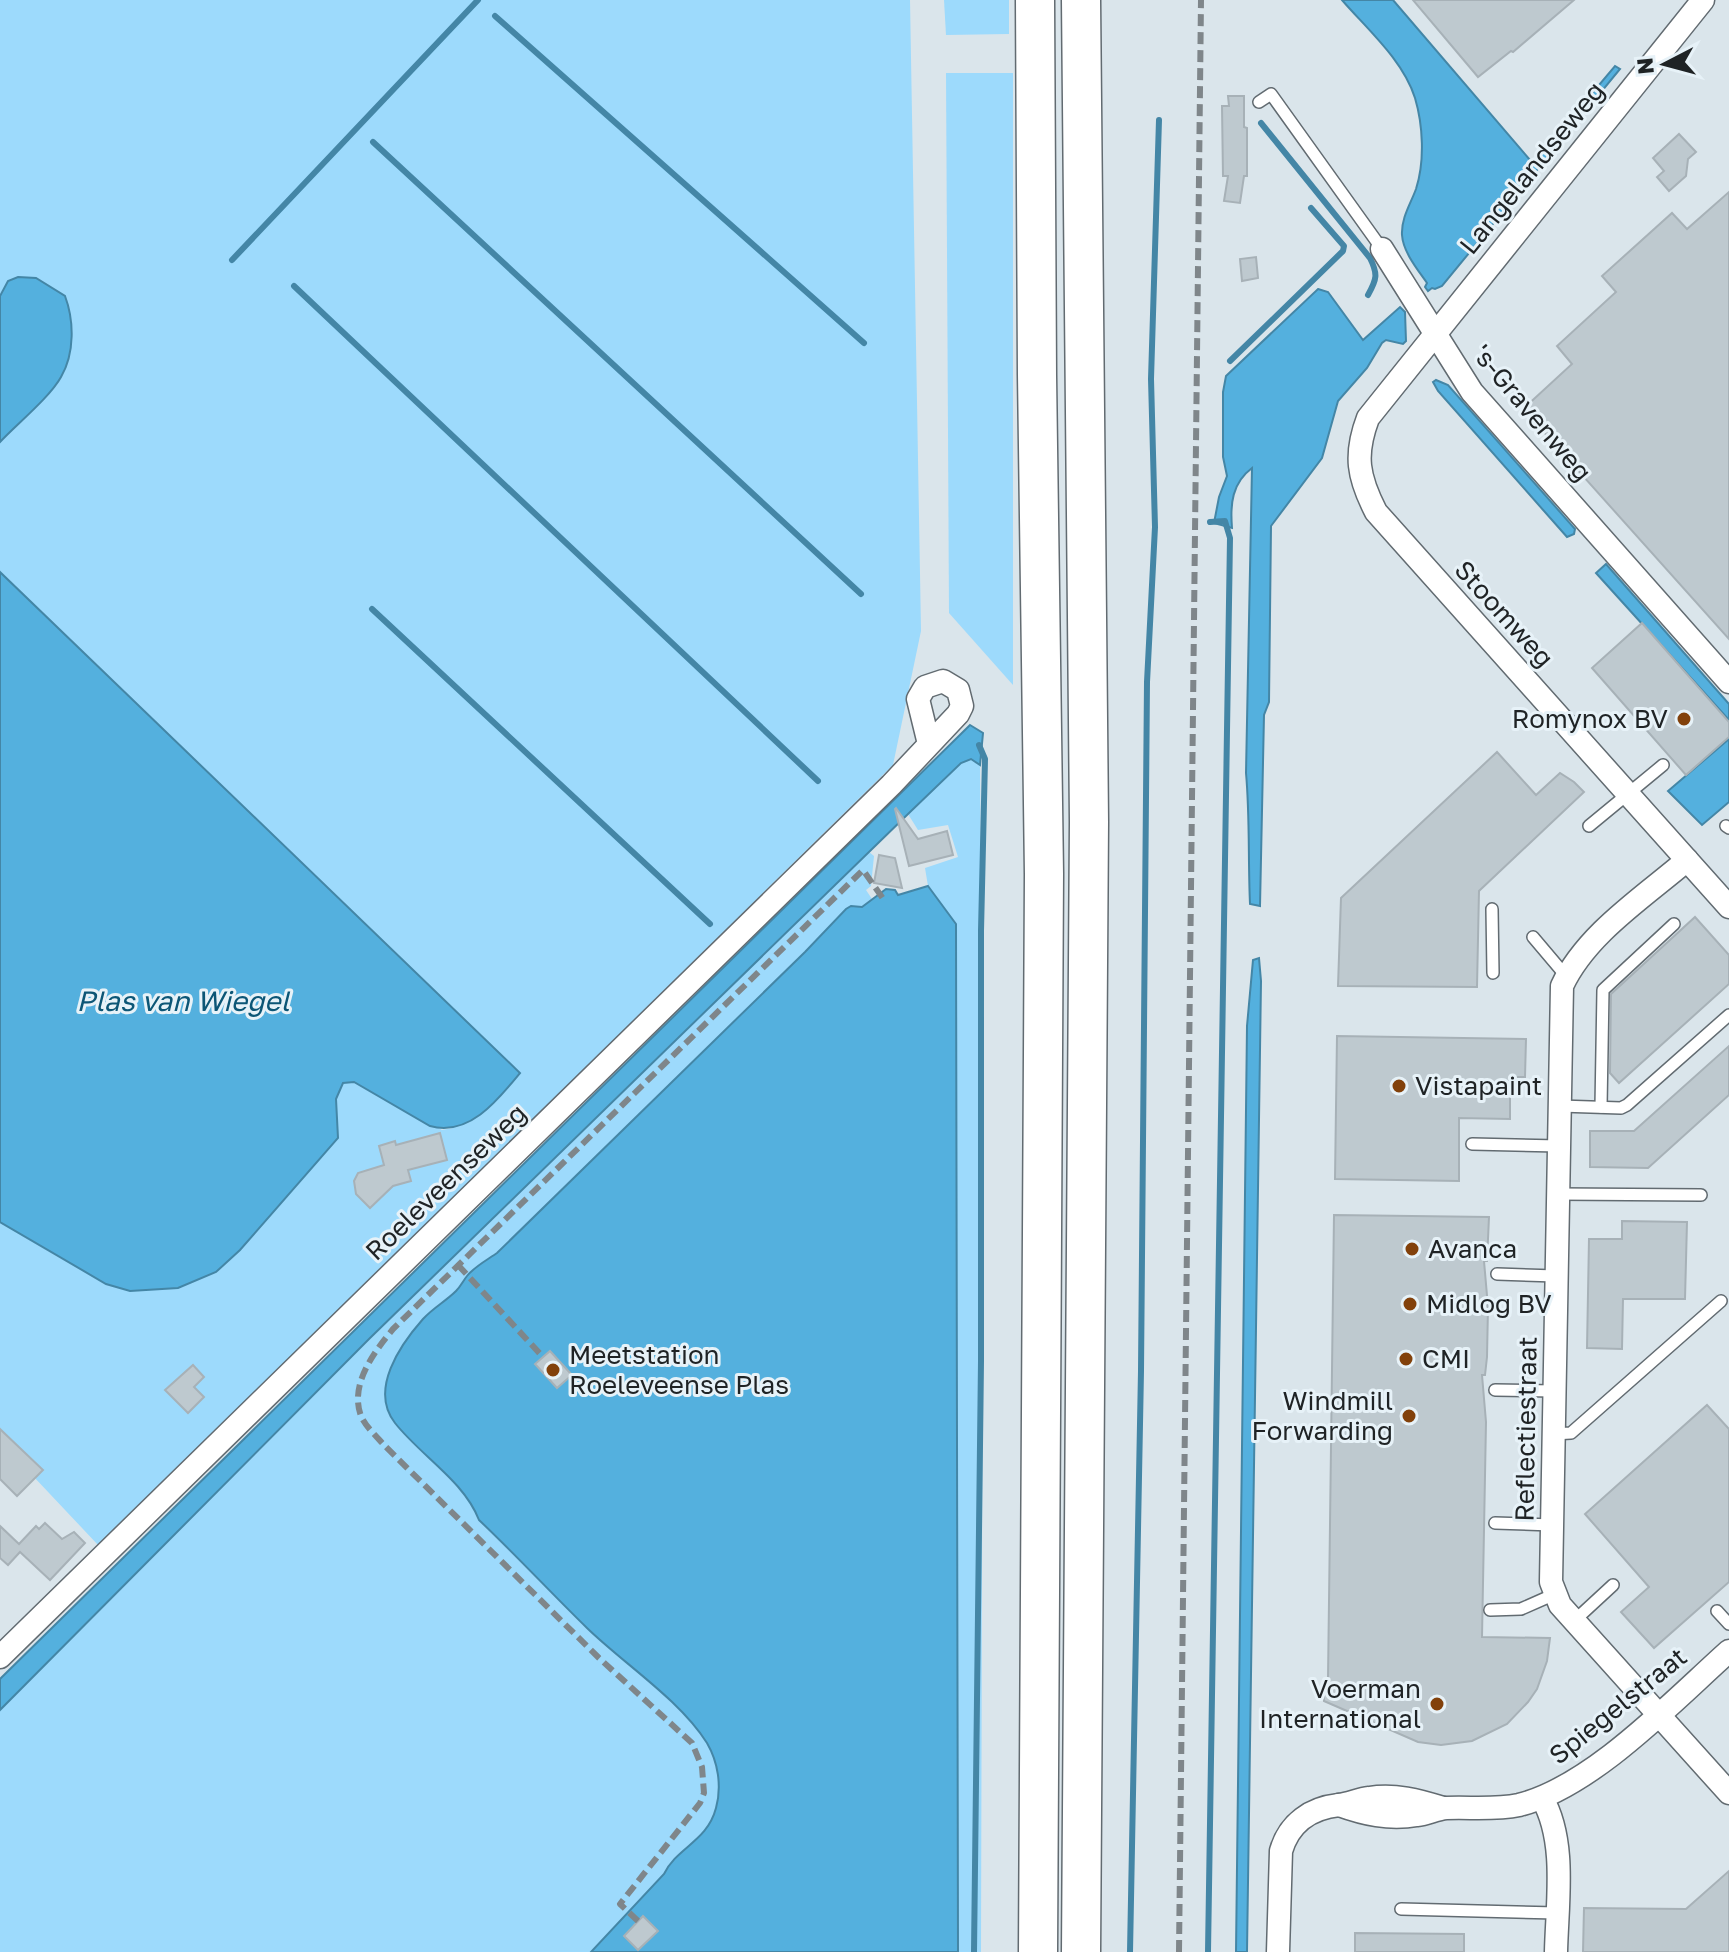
<svg xmlns="http://www.w3.org/2000/svg" width="1729" height="1952" viewBox="0 0 1729 1952" font-family="'Golos Text',sans-serif">
<style>
.green{fill:#9ddafc}
.water{fill:#54b0de;stroke:#4486a6;stroke-width:2}
.lines{fill:none;stroke-linecap:round;stroke-linejoin:round}
.stream{stroke:#4486a6;stroke-width:6}
.building{fill:#bec9cf;stroke:#a7b1b7;stroke-width:2}
.service-casing{stroke:#626b71;stroke-width:14}
.minor-casing{stroke:#626b71;stroke-width:25}
.motorway-casing{stroke:#626b71;stroke-width:41}
.service{stroke:#fff;stroke-width:11}
.minor{stroke:#fff;stroke-width:22}
.motorway{stroke:#fff;stroke-width:38}
.rail{stroke:#7f868a;stroke-width:6;stroke-dasharray:12 6;stroke-linecap:butt}
.poi-dot{fill:#82410b;stroke:#e7f2f8;stroke-width:3}
.labels{text-anchor:middle;stroke-width:6;stroke-linejoin:round;paint-order:stroke}
.street-label{font-size:26px;fill:#1f2325;stroke:#e7f2f8}
.poi-label{font-size:26px;fill:#1f2325;stroke:#e7f2f8;text-anchor:start}
.water-label{font-size:28px;font-style:italic;fill:#0c5676;stroke:#e7f2f8}
</style>
<rect width="100%" height="100%" fill="#dae5eb"/>
<g class="green">
<path d="M0,0H910L921,631L893,765L99,1546L0,1441V1222L60,1258L130,1291L178,1288L216,1272L240,1250L338,1138L336,1099L343,1083L354,1081L442,1130L453,1128L520,1073L0,572V442L41,399L68,358L72,321L8,281L0,296Z"/>
<path d="M944,0H1009V34L946,35Z"/>
<path d="M946,73H1013V685L949,613Z"/>
<path d="M971,759L980,765L983,1188L981,1952H958L956,924L928,886L925,868L958,857L948,825L918,830L908,814L961,763Z"/>
<path d="M869,852L874,856L871,886L866,890L872,899L862,907L851,906L846,909L805,952L497,1253L467,1276L456,1291L424,1317L405,1342L395,1358L391,1417L395,1424C422,1450 467,1486 479,1520C528,1566 577,1612 626,1659C652,1683 688,1712 707,1743C719,1762 722,1786 716,1808C708,1842 677,1847 664,1874L591,1952H0V1710L369,1339Z"/>
</g>
<g class="water">
<path d="M1342,0H1393L1530,160L1535,161L1615,66L1620,69L1442,286L1435,289L1432,288L1428,291L1425,287L1427,283C1418,270 1403,252 1402,235C1401,218 1411,203 1416,189C1425,161 1423,125 1415,98C1403,60 1367,29 1342,0Z"/>
<path d="M18,277L36,278L65,296C74,320 75,353 61,377C50,397 17,424 0,442V296L8,281Z"/>
<path d="M1318,289L1328,292L1363,340L1400,307L1405,312L1406,341L1403,344L1386,340L1382,343L1367,368L1338,401L1322,458L1271,526L1269,702L1264,715L1260,906L1250,904C1248,860 1250,817 1246,773L1252,468C1232,483 1230,504 1232,528L1214,523L1219,497L1227,476L1223,457V392L1226,376Z"/>
<path d="M1436,380L1448,385L1575,529L1574,534L1567,537L1438,391L1433,382Z"/>
<path d="M1606,564L1729,704V720L1596,573Z"/>
<path d="M0,572L520,1073C498,1100 469,1137 430,1126L354,1082L343,1083L336,1099L338,1138L240,1250L216,1272L178,1288L130,1291L106,1284L0,1222Z"/>
<path d="M970,725L983,733L980,765L971,759L961,763L908,814L369,1339L0,1710V1679Z"/>
<path d="M1729,739V802L1702,825L1668,791Z"/>
<path d="M928,886L956,924L958,1952H591L664,1874C677,1847 707,1842 716,1808C722,1786 718,1762 707,1743C679,1699 624,1664 587,1628C551,1593 516,1555 479,1520C464,1481 421,1456 395,1423C369,1390 400,1345 423,1319C433,1308 446,1301 456,1291C461,1286 463,1281 467,1276C474,1267 487,1260 497,1253L805,952L846,909L851,906L862,907L886,889L895,890L898,895Z"/>
<path d="M1259,958L1261,981L1247,1952H1236L1247,1026L1253,960Z"/>
</g>
<g class="lines">
<g class="stream">
<path d="M495,16L864,343"/>
<path d="M1261,123L1370,258C1378,274 1377,279 1368,295"/>
<path d="M373,142L861,594"/>
<path d="M232,260L478,0"/>
<path d="M294,286L818,781"/>
<path d="M1230,361L1343,251L1344,246L1311,208"/>
<path d="M372,609L710,924"/>
<path d="M974,1952L981,1361V931L985,759L979,745"/>
<path d="M1130,1952L1141,1371L1147,682L1155,527L1151,379L1159,120"/>
<path d="M1208,1952L1230,538L1225,521L1210,522"/>
</g>
</g>
<g class="building">
<path d="M1413,0H1574L1513,52L1511,51L1478,77Z"/>
<path d="M1228,96H1244V127L1247,128V176H1244L1240,203L1224,201L1228,176H1223L1222,106H1229Z"/>
<path d="M1679,134L1696,152L1688,159L1686,176L1669,191L1657,177L1664,171L1653,158Z"/>
<path d="M1729,192V639L1523,409L1572,364L1557,346L1616,292L1602,276L1672,213L1687,229Z"/>
<path d="M1256,257L1258,278L1242,281L1240,259Z"/>
<path d="M1642,623L1729,722V737L1686,775L1592,668Z"/>
<path d="M1497,752L1536,795L1560,773L1574,782L1584,792L1479,891L1477,987L1338,986L1341,898Z"/>
<path d="M896,808L918,839L947,831L953,855L909,866L895,809Z"/>
<path d="M879,855L895,858L902,888L874,883Z"/>
<path d="M1695,917L1729,955V984L1619,1083L1610,1073L1611,994Z"/>
<path d="M1337,1036L1526,1039L1525,1077H1510V1119L1459,1118V1181L1335,1179Z"/>
<path d="M1729,1046V1095L1648,1168L1590,1167V1131H1634Z"/>
<path d="M440,1133L447,1160L408,1170L411,1181L393,1186L370,1208L356,1194L354,1181L358,1173L384,1165L379,1146L395,1141L396,1145Z"/>
<path d="M1334,1215L1489,1217L1487,1261H1484L1488,1307L1487,1357L1485,1375H1482L1486,1422L1482,1637L1550,1638L1547,1661L1537,1689L1528,1702L1507,1724L1472,1741L1441,1745L1418,1742L1324,1701V1679H1328Z"/>
<path d="M1622,1221L1687,1222L1685,1299H1623L1622,1349L1587,1348L1589,1239H1622Z"/>
<path d="M550,1351L572,1375L557,1388L535,1364Z"/>
<path d="M193,1365L204,1377L194,1387L204,1397L188,1413L165,1390Z"/>
<path d="M1707,1405L1729,1429V1582L1654,1648L1621,1612L1649,1587L1585,1514Z"/>
<path d="M0,1429L43,1470L17,1496L0,1479Z"/>
<path d="M45,1523L62,1539L74,1532L85,1543L50,1580L20,1552L8,1565L0,1558V1526L19,1544L36,1526L39,1529Z"/>
<path d="M1729,1871V1952H1583L1584,1908L1686,1909Z"/>
<path d="M643,1916L658,1931L638,1950L624,1936Z"/>
<path d="M1355,1933L1464,1934V1952H1355Z"/>
</g>
<g class="lines">
<defs>
<g id="service">
<path d="M1259,102L1271,94L1382,249"/>
<path d="M1589,826L1663,765"/>
<path d="M1726,826L1729,828"/>
<path d="M1492,909L1493,973"/>
<path d="M1533,937L1566,976"/>
<path d="M1560,1106L1621,1108L1627,1105L1729,1015"/>
<path d="M1601,1107L1603,990L1674,924"/>
<path d="M1472,1144L1559,1146"/>
<path d="M1558,1194L1701,1195"/>
<path d="M1497,1274L1556,1276"/>
<path d="M1495,1390L1554,1391"/>
<path d="M1553,1434L1571,1433L1721,1301"/>
<path d="M1495,1523L1552,1525"/>
<path d="M1490,1610L1521,1609L1555,1594"/>
<path d="M1717,1611L1729,1624"/>
<path d="M1574,1621L1613,1585"/>
<path d="M1401,1909L1557,1913"/>
</g>
<g id="minor">
<path d="M1703,0L1368,418C1354,455 1358,477 1376,512L1729,907"/>
<path d="M1382,249L1472,392L1729,682"/>
<path d="M1687,860C1644,897 1586,934 1562,986L1551,1582L1560,1605L1729,1793"/>
<path d="M0,1657L891,785L958,714L962,706L958,690L943,681L925,687L918,699L929,744"/>
<path d="M1542,1798C1567,1841 1557,1903 1556,1952"/>
<path d="M1339,1805C1364,1814 1389,1820 1417,1815C1427,1814 1436,1809 1446,1808C1471,1807 1495,1810 1519,1805C1592,1787 1673,1701 1729,1651"/>
<path d="M1278,1952L1281,1851C1289,1823 1311,1808 1339,1805C1349,1804 1359,1799 1369,1798C1395,1794 1418,1800 1443,1808"/>
</g>
<g id="motorway">
<path d="M1035,0L1037,375L1044,874L1038,1952"/>
<path d="M1081,1952L1089,822L1081,0"/>
</g>
</defs>
<use href="#service" class="service-casing"/>
<use href="#minor" class="minor-casing"/>
<use href="#motorway" class="motorway-casing"/>
<use href="#service" class="service"/>
<use href="#minor" class="minor"/>
<use href="#motorway" class="motorway"/>
<g class="rail">
<path d="M458,1265L543,1357"/>
<path d="M638,1921L620,1904L700,1803L704,1793L702,1767L692,1743L599,1658L385,1446C377,1437 366,1427 361,1416C349,1384 375,1351 393,1329L863,870L884,900"/>
<path d="M1179,1952L1201,0"/>
</g>
</g>
<g class="poi-dot">
<circle cx="1684" cy="719" r="8"/>
<circle cx="1399" cy="1086" r="8"/>
<circle cx="1412" cy="1249" r="8"/>
<circle cx="1410" cy="1304" r="8"/>
<circle cx="1406" cy="1359" r="8"/>
<circle cx="553" cy="1370" r="8"/>
<circle cx="1409" cy="1416" r="8"/>
<circle cx="1437" cy="1704" r="8"/>
</g>
<g class="labels">
<g class="street-label">
<text transform="translate(1532 168) rotate(-51)" y="9">Langelandseweg</text>
<text transform="translate(1532 413) rotate(50)" y="9">'s-Gravenweg</text>
<text transform="translate(1504 614) rotate(48)" y="9">Stoomweg</text>
<text transform="translate(446 1182) rotate(-44)" y="9">Roeleveenseweg</text>
<text transform="translate(1526 1429) rotate(-89)" y="9">Reflectiestraat</text>
<text transform="translate(1618 1706) rotate(-39)" y="9">Spiegelstraat</text>
</g>
<g class="poi-label">
<text x="1668" y="728" text-anchor="end">Romynox BV</text>
<text x="1415" y="1095">Vistapaint</text>
<text x="1428" y="1258">Avanca</text>
<text x="1426" y="1313">Midlog BV</text>
<text x="569" y="1364">Meetstation<tspan x="569" dy="30">Roeleveense Plas</tspan></text>
<text x="1422" y="1368">CMI</text>
<text x="1393" y="1410" text-anchor="end">Windmill<tspan x="1393" dy="30">Forwarding</tspan></text>
<text x="1421" y="1698" text-anchor="end">Voerman<tspan x="1421" dy="30">International</tspan></text>
</g>
<g class="water-label">
<text x="183" y="1011">Plas van Wiegel</text>
</g>
</g>
<g transform="translate(1665 64) rotate(264)" stroke="#e7f2f8" stroke-width="6" paint-order="stroke">
<path d="M0-6L14 30L0 20L-14 30Z" fill="#1f2325"/>
<text y="-12" font-size="22" font-weight="bold" text-anchor="middle" fill="#1f2325">N</text>
</g>
</svg>
